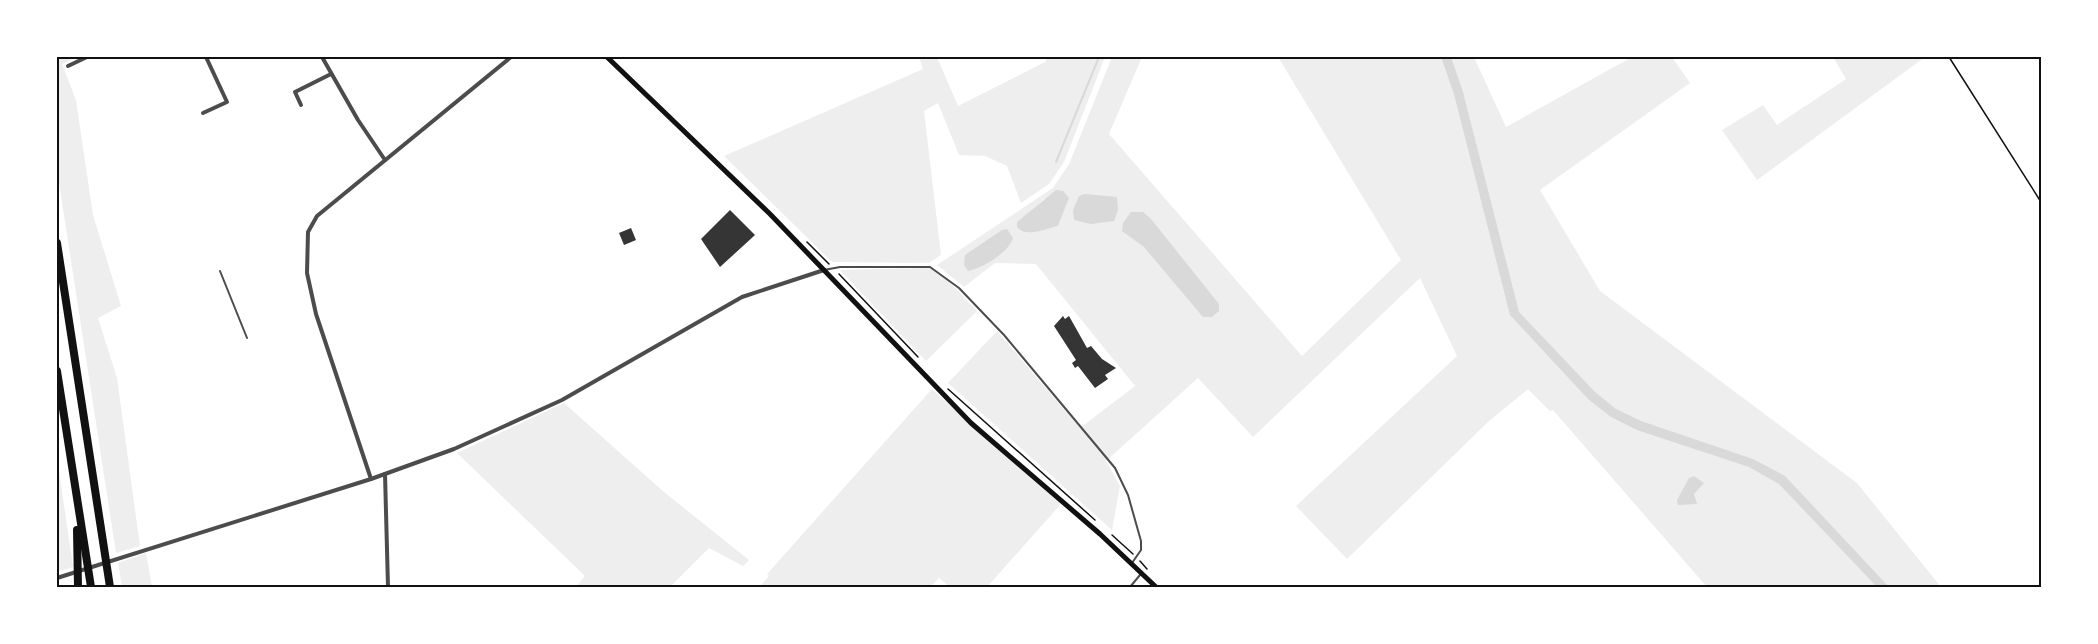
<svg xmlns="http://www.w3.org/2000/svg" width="2098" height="644" viewBox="0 0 2098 644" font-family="'Roboto Condensed',sans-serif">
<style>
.green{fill:#eee;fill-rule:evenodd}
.water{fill:#d9d9d9}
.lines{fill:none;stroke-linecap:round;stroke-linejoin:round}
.stream{stroke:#d9d9d9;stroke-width:2}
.building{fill:#353535}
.path{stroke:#111;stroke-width:1.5}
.service{stroke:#4c4c4c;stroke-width:2}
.minor{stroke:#4c4c4c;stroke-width:4}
.secondary{stroke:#111;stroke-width:5}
.motorway{stroke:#111;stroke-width:8}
.neatline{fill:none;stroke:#111;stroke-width:2}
</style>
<rect width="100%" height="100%" fill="#fff"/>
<g class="green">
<path d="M57,57H77L62,64L76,100L93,215L121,306L98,318L117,378L140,546L116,553L57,170Z"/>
<path d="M919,57H937L958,106L1045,62L1048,57H1105L1064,162L1049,184L1021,203L1007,166L985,156L959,155L938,103L924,111L941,255L929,263L832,262L724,156L923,69Z"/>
<path d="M1112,57H1142L1109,134L1302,356L1401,260L1278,57H1474L1506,127L1632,57H1672L1690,83L1540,190L1600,291L1857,483L1941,587H1707L1553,410L1550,411L1528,389L1488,422L1347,559L1296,506L1457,356L1420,278L1253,437L1198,378L1106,461L1120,486L1112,530L948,383L997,331L1080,428L1135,386L1036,264L995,263L964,287L937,265L1053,188L1069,164ZM1069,198L1058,226L1037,231L1030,212L1044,199ZM1137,241L1185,265L1219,304L1144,247Z"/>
<path d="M1833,57H1925L1757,180L1722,130L1763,105L1777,125L1846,79Z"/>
<path d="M929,268L949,282L977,311L926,361L840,270Z"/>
<path d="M932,389L1061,504L987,587H950L939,578L930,587H759L769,576L767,574Z"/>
<path d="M564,403L664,492L749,560L743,566L709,548L670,587H576L585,576L457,453Z"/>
<path d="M57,457L73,567L57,572Z"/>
<path d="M146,553L152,587H122L118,563Z"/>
</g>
<g class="water">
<path d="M1441,57H1451L1463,92L1519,312L1595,392L1616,409L1641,421L1753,459L1785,476L1889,587H1877L1779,484L1749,467L1637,430L1611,417L1588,399L1510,315L1454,94Z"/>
<path d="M1056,190L1063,191L1069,198L1058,226C1045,229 1027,238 1017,227V222Z"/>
<path d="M1085,194L1117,197L1118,210L1114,221L1091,224L1074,220L1073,210L1079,196Z"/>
<path d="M1131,212H1143L1151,219L1219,304V311L1212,317H1203L1144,247L1122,231L1123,223Z"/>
<path d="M1007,229L1013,238C1009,252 983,268 968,271L964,265L965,255L1002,230Z"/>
<path d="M1694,476L1704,483L1694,494L1697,504L1678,505L1677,500L1689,478Z"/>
</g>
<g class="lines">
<path class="stream" d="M1056,162L1099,57"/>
</g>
<g class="building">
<path d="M730,210L755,235L720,267L701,239Z"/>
<path d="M631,228L636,240L624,245L619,233Z"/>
<path d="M1063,316L1065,319L1069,316L1087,348L1091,346L1102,359L1116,368L1105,375L1108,379L1095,388L1078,366L1075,368L1072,363L1076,360L1054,326Z"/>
</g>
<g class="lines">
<g class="path">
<path d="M1949,57L2041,202"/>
<path d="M807,242L829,264"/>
<path d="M839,274L918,357"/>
<path d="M948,389L1095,520"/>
<path d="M1112,535L1133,554"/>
<path d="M1140,561L1147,569"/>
</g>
<g class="service">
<path d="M824,270L840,267H930L959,288L1004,335L1115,468L1128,495L1141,541V550L1132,563"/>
<path d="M220,271L247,338"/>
<path d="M1130,587L1140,575"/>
</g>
<g class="minor">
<path d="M322,57L358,120L385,160"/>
<path d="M68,66L87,57"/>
<path d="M301,105L295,92L331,74"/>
<path d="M203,113L227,102L206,57"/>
<path d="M385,474L388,587"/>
<path d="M371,479L316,314L307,273L308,232L317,216L511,57"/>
<path d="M57,578L371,479L454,449L562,400L742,297L824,270"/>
</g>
<path class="secondary" d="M607,57L770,214L971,423L1100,534L1156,587"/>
<g class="motorway">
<path d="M57,243L110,587"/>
<path d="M57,371L91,587"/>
<path d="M77,530L78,587"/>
</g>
</g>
<rect width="2098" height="644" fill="none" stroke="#ffffff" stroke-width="117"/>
<rect x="58" y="58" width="1982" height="528" class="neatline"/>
</svg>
